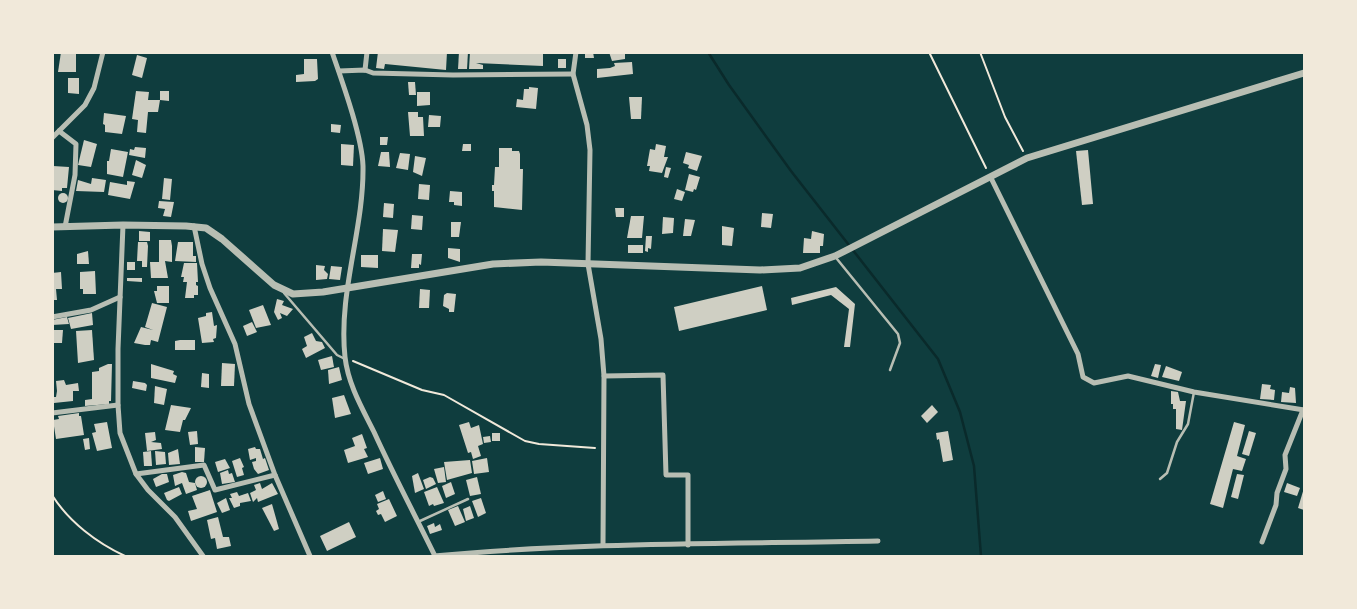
<svg xmlns="http://www.w3.org/2000/svg" width="1357" height="609" viewBox="0 0 1357 609" font-family="'IBM Plex Serif',serif">
<style>
.lines{fill:none;stroke-linecap:round;stroke-linejoin:round}
.stream{stroke:#0a2a2b;stroke-width:2.5}
.building{fill:#cfcfc3}
.path{stroke:#f1e9da;stroke-width:2}
.service{stroke:#b8beb3;stroke-width:2.5}
.minor{stroke:#b8beb3;stroke-width:5}
.tertiary{stroke:#b8beb3;stroke-width:7}
</style>
<rect width="100%" height="100%" fill="#0f3d3e"/>
<g class="lines">
<path class="stream" d="M708,52L729,85L791,171L938,359L960,412L974,466L981,556"/>
</g>
<g class="building">
<path d="M61,52H76V72H58Z"/>
<path d="M378,52H447L446,70L385,64L384,69L376,68Z"/>
<path d="M459,52H468L467,69H458Z"/>
<path d="M470,52H543V66L476,63L483,65V69H469Z"/>
<path d="M585,52H593L594,58H585Z"/>
<path d="M609,52H625V59L612,61Z"/>
<path d="M137,55L147,58L142,78L132,75Z"/>
<path d="M304,59H317L318,79L315,81L296,82V75L304,74Z"/>
<rect x="558" y="59" width="8" height="9"/>
<path d="M632,62L633,74L597,78V69L610,68L615,66L614,63Z"/>
<path d="M68,78H79V94L68,93Z"/>
<path d="M408,82H415L416,95H409Z"/>
<path d="M529,87L538,88L536,109L516,107L517,99L523,100L524,89H529Z"/>
<path d="M136,91L149,92L148,100H160L158,112H148L146,133L137,132L138,120L132,119Z"/>
<path d="M160,91H169V101L160,100Z"/>
<path d="M417,92H430V105L417,106Z"/>
<path d="M629,97H642L641,119H631Z"/>
<path d="M408,112H418V117H423L424,136H410Z"/>
<path d="M104,113L126,116L122,134L105,132V125L103,124Z"/>
<path d="M429,115L441,116L440,127H428Z"/>
<path d="M331,124L341,125L340,133L331,132Z"/>
<path d="M380,137H388L387,145H380Z"/>
<path d="M84,140L97,144L91,167L78,165Z"/>
<path d="M341,144L354,145L353,166L341,165Z"/>
<path d="M463,144H471V151H462Z"/>
<path d="M656,144L666,146L664,157H668L662,173L649,171L650,166H647L650,149L655,150Z"/>
<path d="M135,147L146,148L145,158L129,155L130,149L134,150Z"/>
<path d="M499,148H512V151H519L520,154V169H523L522,210L494,207V191H492V185H494L495,167H499Z"/>
<path d="M111,149L128,152L123,177L107,174V161H109Z"/>
<path d="M1088,150L1093,204L1082,205L1076,151Z"/>
<path d="M381,152H389L390,167L378,166Z"/>
<path d="M686,152L702,156L697,171L688,168L689,165L683,163Z"/>
<path d="M400,153L410,154L408,170L396,168Z"/>
<path d="M415,156L426,158L422,176L413,172Z"/>
<path d="M136,160L146,165L142,178L132,175Z"/>
<path d="M53,166L69,167L67,188H62V191L52,190Z"/>
<path d="M666,167L671,168L668,178L664,177Z"/>
<path d="M689,174L700,177L696,190L694,189L693,192L685,190Z"/>
<path d="M92,178L106,180L104,192L76,191L78,180L91,184Z"/>
<path d="M164,178L172,179L170,200L162,199Z"/>
<path d="M127,181L135,182L130,199L108,195L110,182L127,185Z"/>
<path d="M419,184L430,185L429,200L418,199Z"/>
<path d="M677,189L685,192L682,201L674,199Z"/>
<path d="M450,191L462,192V206L454,205V202H449Z"/>
<circle cx="63" cy="198" r="5"/>
<path d="M159,201L174,202L171,217L163,216L165,209L158,208Z"/>
<path d="M384,203L394,204L393,218L383,217Z"/>
<path d="M615,208H624V217H616Z"/>
<path d="M762,213L773,214L771,228L761,227Z"/>
<path d="M412,215L423,216L422,230L411,229Z"/>
<path d="M631,216H644L642,238H627Z"/>
<path d="M663,217L674,218L673,233L662,234Z"/>
<path d="M685,219L695,220L691,236H683Z"/>
<path d="M451,222H461L459,237H451Z"/>
<path d="M722,226L734,228L732,246L722,245Z"/>
<path d="M383,229L398,230L395,252L382,251Z"/>
<path d="M139,231L150,232V241H139Z"/>
<path d="M812,231L824,234L823,246H820V253H803L804,238L811,239Z"/>
<path d="M646,236H652L651,249L648,248V252L645,251Z"/>
<path d="M159,240H171L172,246V262L165,261L168,278H151L150,262H159Z"/>
<path d="M138,242H147L148,246L147,267H142V261H137Z"/>
<path d="M178,242H193V256H196V262L175,261Z"/>
<rect x="628" y="245" width="15" height="8"/>
<path d="M448,248L460,249V262L448,258Z"/>
<path d="M88,251L89,264H77V254Z"/>
<path d="M412,254H422L421,265L419,264V268H411Z"/>
<path d="M361,255H378V268L361,267Z"/>
<rect x="127" y="262" width="8" height="8"/>
<path d="M184,263H197L198,282H196V285L198,286V295H194V298H185L187,282H183L184,277H181Z"/>
<path d="M316,265L325,266L324,270L328,274L327,279L316,280Z"/>
<path d="M331,266L342,267L340,280L329,279Z"/>
<path d="M95,271L96,294H83V289H80V272Z"/>
<path d="M61,272L62,289H56L57,300H52V273Z"/>
<path d="M127,278H142V282L127,281Z"/>
<path d="M157,286H169V303H157L154,291H157Z"/>
<path d="M762,286L767,310L679,331L674,307Z"/>
<path d="M836,287L855,304L850,347H844L849,309L831,295L792,305L791,298Z"/>
<path d="M420,289L430,290L429,308H419Z"/>
<path d="M447,293L456,294L454,312H449V309L443,306L444,295Z"/>
<path d="M277,299L284,301L282,305L293,309L287,316L280,313L282,318L278,320L274,312Z"/>
<path d="M152,303L167,307L158,342L151,340L150,345H145L134,343L141,327L153,330L145,327Z"/>
<path d="M263,305L271,325L256,328L249,310Z"/>
<path d="M212,312L214,326L217,325L216,338L213,339L214,342L202,343L198,318L206,316V313Z"/>
<path d="M92,313L93,325L71,329L68,318Z"/>
<path d="M67,317L69,324L52,325V320Z"/>
<path d="M252,322L257,332L247,336L243,326Z"/>
<path d="M52,330H63L62,343H52Z"/>
<path d="M92,330L94,360L78,363L76,331Z"/>
<path d="M312,333L316,341L322,342L325,348L306,358L302,349L307,346L304,337Z"/>
<path d="M180,340H195V350H175V341Z"/>
<path d="M332,356L334,367L321,370L318,360Z"/>
<path d="M222,363L235,364L234,386H221Z"/>
<path d="M108,364H112L111,401H109V404L85,406V400L92,399V372L99,371V368Z"/>
<path d="M151,364L174,371L173,374L177,376L175,383L151,378Z"/>
<path d="M1155,364L1161,365L1158,378L1151,376Z"/>
<path d="M1166,366L1182,372L1179,381L1162,377Z"/>
<path d="M339,367L342,380L329,384L328,370Z"/>
<path d="M202,373L209,374V388L201,387Z"/>
<path d="M64,380L66,385L78,383L79,391H73V401L54,403L53,397H56L57,391L56,381Z"/>
<path d="M133,381L145,383L147,385L146,391L132,388Z"/>
<path d="M1262,384L1271,385L1270,389L1275,390L1274,400L1260,399Z"/>
<path d="M155,386L167,389L164,405L154,403Z"/>
<path d="M1290,387L1295,388L1296,403L1281,402L1282,392L1289,393Z"/>
<path d="M1171,391L1178,392L1180,401H1186L1182,430L1176,429V409H1173V404H1171Z"/>
<path d="M344,395L351,414L335,418L332,398Z"/>
<path d="M171,405L191,408L185,420H183L180,432L165,430Z"/>
<path d="M932,405L938,412L927,423L921,416Z"/>
<path d="M79,413V416H81L84,435L56,439L53,420L59,419L58,416Z"/>
<path d="M107,422L112,448L97,451L92,433L96,432L94,424Z"/>
<path d="M469,422L471,428L479,425L483,444L478,446L481,456L473,459L471,452L468,453L459,425Z"/>
<path d="M1234,422L1245,425L1237,456L1246,459L1242,471L1233,469L1223,508L1210,504Z"/>
<path d="M197,431L198,444L190,445L188,432Z"/>
<path d="M948,431L953,460L943,462L939,439L937,440L936,433Z"/>
<path d="M1249,431L1256,433L1249,456L1242,454Z"/>
<path d="M155,432L156,440L151,442L161,443L162,449L147,451L145,433Z"/>
<rect x="492" y="433" width="8" height="8"/>
<path d="M362,434L367,448L364,449L368,457L348,463L344,450L355,446L352,438Z"/>
<path d="M490,436L491,442L484,443L483,437Z"/>
<path d="M89,438L90,449L85,450L83,439Z"/>
<path d="M195,447L205,448L204,462H195Z"/>
<path d="M255,447L256,449H260L263,459L265,458L269,470L258,474L254,469L252,462L256,461V458L250,460L248,449Z"/>
<path d="M178,449L180,464L169,465L168,453Z"/>
<path d="M151,451L152,466H144L143,452Z"/>
<path d="M155,451L165,452L166,464L156,465Z"/>
<path d="M240,458L244,467L242,468L244,475L237,477L232,461Z"/>
<path d="M380,458L383,469L368,474L364,463Z"/>
<path d="M487,458L489,472L474,474L472,461Z"/>
<path d="M225,459L230,468L218,472L215,462Z"/>
<path d="M470,460L472,473L447,480L444,462Z"/>
<path d="M444,467L446,482L438,483L434,469Z"/>
<path d="M228,470L229,474L232,473L235,482L222,484L220,473Z"/>
<path d="M182,472L186,473L189,482L195,483L197,490L186,494L182,483L175,486L173,475Z"/>
<path d="M418,473L424,489L415,493L412,476Z"/>
<path d="M162,474H167L169,482L156,487L153,479Z"/>
<path d="M1237,474L1244,475L1238,499L1231,497Z"/>
<circle cx="201" cy="482" r="6"/>
<path d="M430,477L433,478L436,484L426,489L423,480Z"/>
<path d="M477,477L481,494L470,496L466,480Z"/>
<path d="M451,482L455,494L446,498L442,486Z"/>
<path d="M260,483L262,489L272,483L278,494L258,502L257,498L253,502L250,493L256,490L254,485Z"/>
<path d="M1287,483L1300,488L1297,496L1284,492Z"/>
<path d="M179,487L182,494L169,501L167,500L164,493Z"/>
<path d="M437,487L444,503L434,506L433,504L429,506L424,492Z"/>
<path d="M1304,488V510L1298,508Z"/>
<path d="M210,490L217,512L191,521L188,511L197,509L192,496Z"/>
<path d="M383,491L386,499L378,502L375,495Z"/>
<path d="M237,492L239,496L248,493L251,501L240,503V506L234,508L229,498H232L230,494Z"/>
<path d="M226,498L230,510L222,513L217,503Z"/>
<path d="M481,498L486,513L478,517L472,501Z"/>
<path d="M389,499L397,516L385,522L381,514L378,515L376,511L379,509L377,504Z"/>
<path d="M272,504L279,529L274,531L262,508Z"/>
<path d="M458,506L465,522L455,526L448,510Z"/>
<path d="M470,506L474,518L466,521L463,509Z"/>
<path d="M218,517L223,537H229L231,546L217,549L215,538L211,539L207,520Z"/>
<path d="M349,522L356,537L327,551L320,536Z"/>
<path d="M434,523L435,527L440,524L442,530L430,534L427,526Z"/>
</g>
<g class="lines">
<g class="path">
<path d="M929,52L986,168"/>
<path d="M980,52L1005,117L1023,151"/>
<path d="M353,361L422,390L444,395L525,441L539,444L595,448"/>
<path d="M52,495C69,522 97,543 125,556"/>
</g>
<g class="service">
<path d="M837,259L898,334L900,343L890,370"/>
<path d="M284,293L337,355L343,358"/>
<path d="M1160,479L1167,473L1177,442L1188,424L1194,392"/>
<path d="M420,521L468,499"/>
</g>
<g class="minor">
<path d="M332,52C342,81 362,136 363,166C364,230 338,292 345,357C348,384 362,408 374,432C393,474 415,515 435,556"/>
<path d="M576,52L573,74L587,125L590,150L588,264L601,339L604,376L603,545"/>
<path d="M365,70L367,52"/>
<path d="M339,71L365,70L373,73L453,75L573,74"/>
<path d="M59,131L76,144L75,175L65,227"/>
<path d="M52,138L85,105L94,88L103,52"/>
<path d="M991,178L1078,354L1083,377L1094,383L1128,376L1194,392L1304,410"/>
<path d="M123,225L118,349V405L120,433L136,474L148,490L175,517L203,556"/>
<path d="M194,226L202,264L210,288L235,344L249,404L275,475"/>
<path d="M52,317L91,310L120,297"/>
<path d="M604,376L663,375L666,475H688V545"/>
<path d="M52,413L118,405"/>
<path d="M136,474L204,465L215,490L275,475L310,556"/>
<path d="M1262,542L1276,505L1277,493L1286,469L1285,455L1303,410"/>
<path d="M434,556C582,542 730,544 878,541"/>
</g>
<path class="tertiary" d="M52,227L123,225L186,226L206,228L222,239L274,285L293,294L323,292L493,264L541,262L760,270L800,268L835,256L1027,158L1304,73"/>
</g>
<rect width="1357" height="609" fill="none" stroke="#f1e9da" stroke-width="108"/>
</svg>
